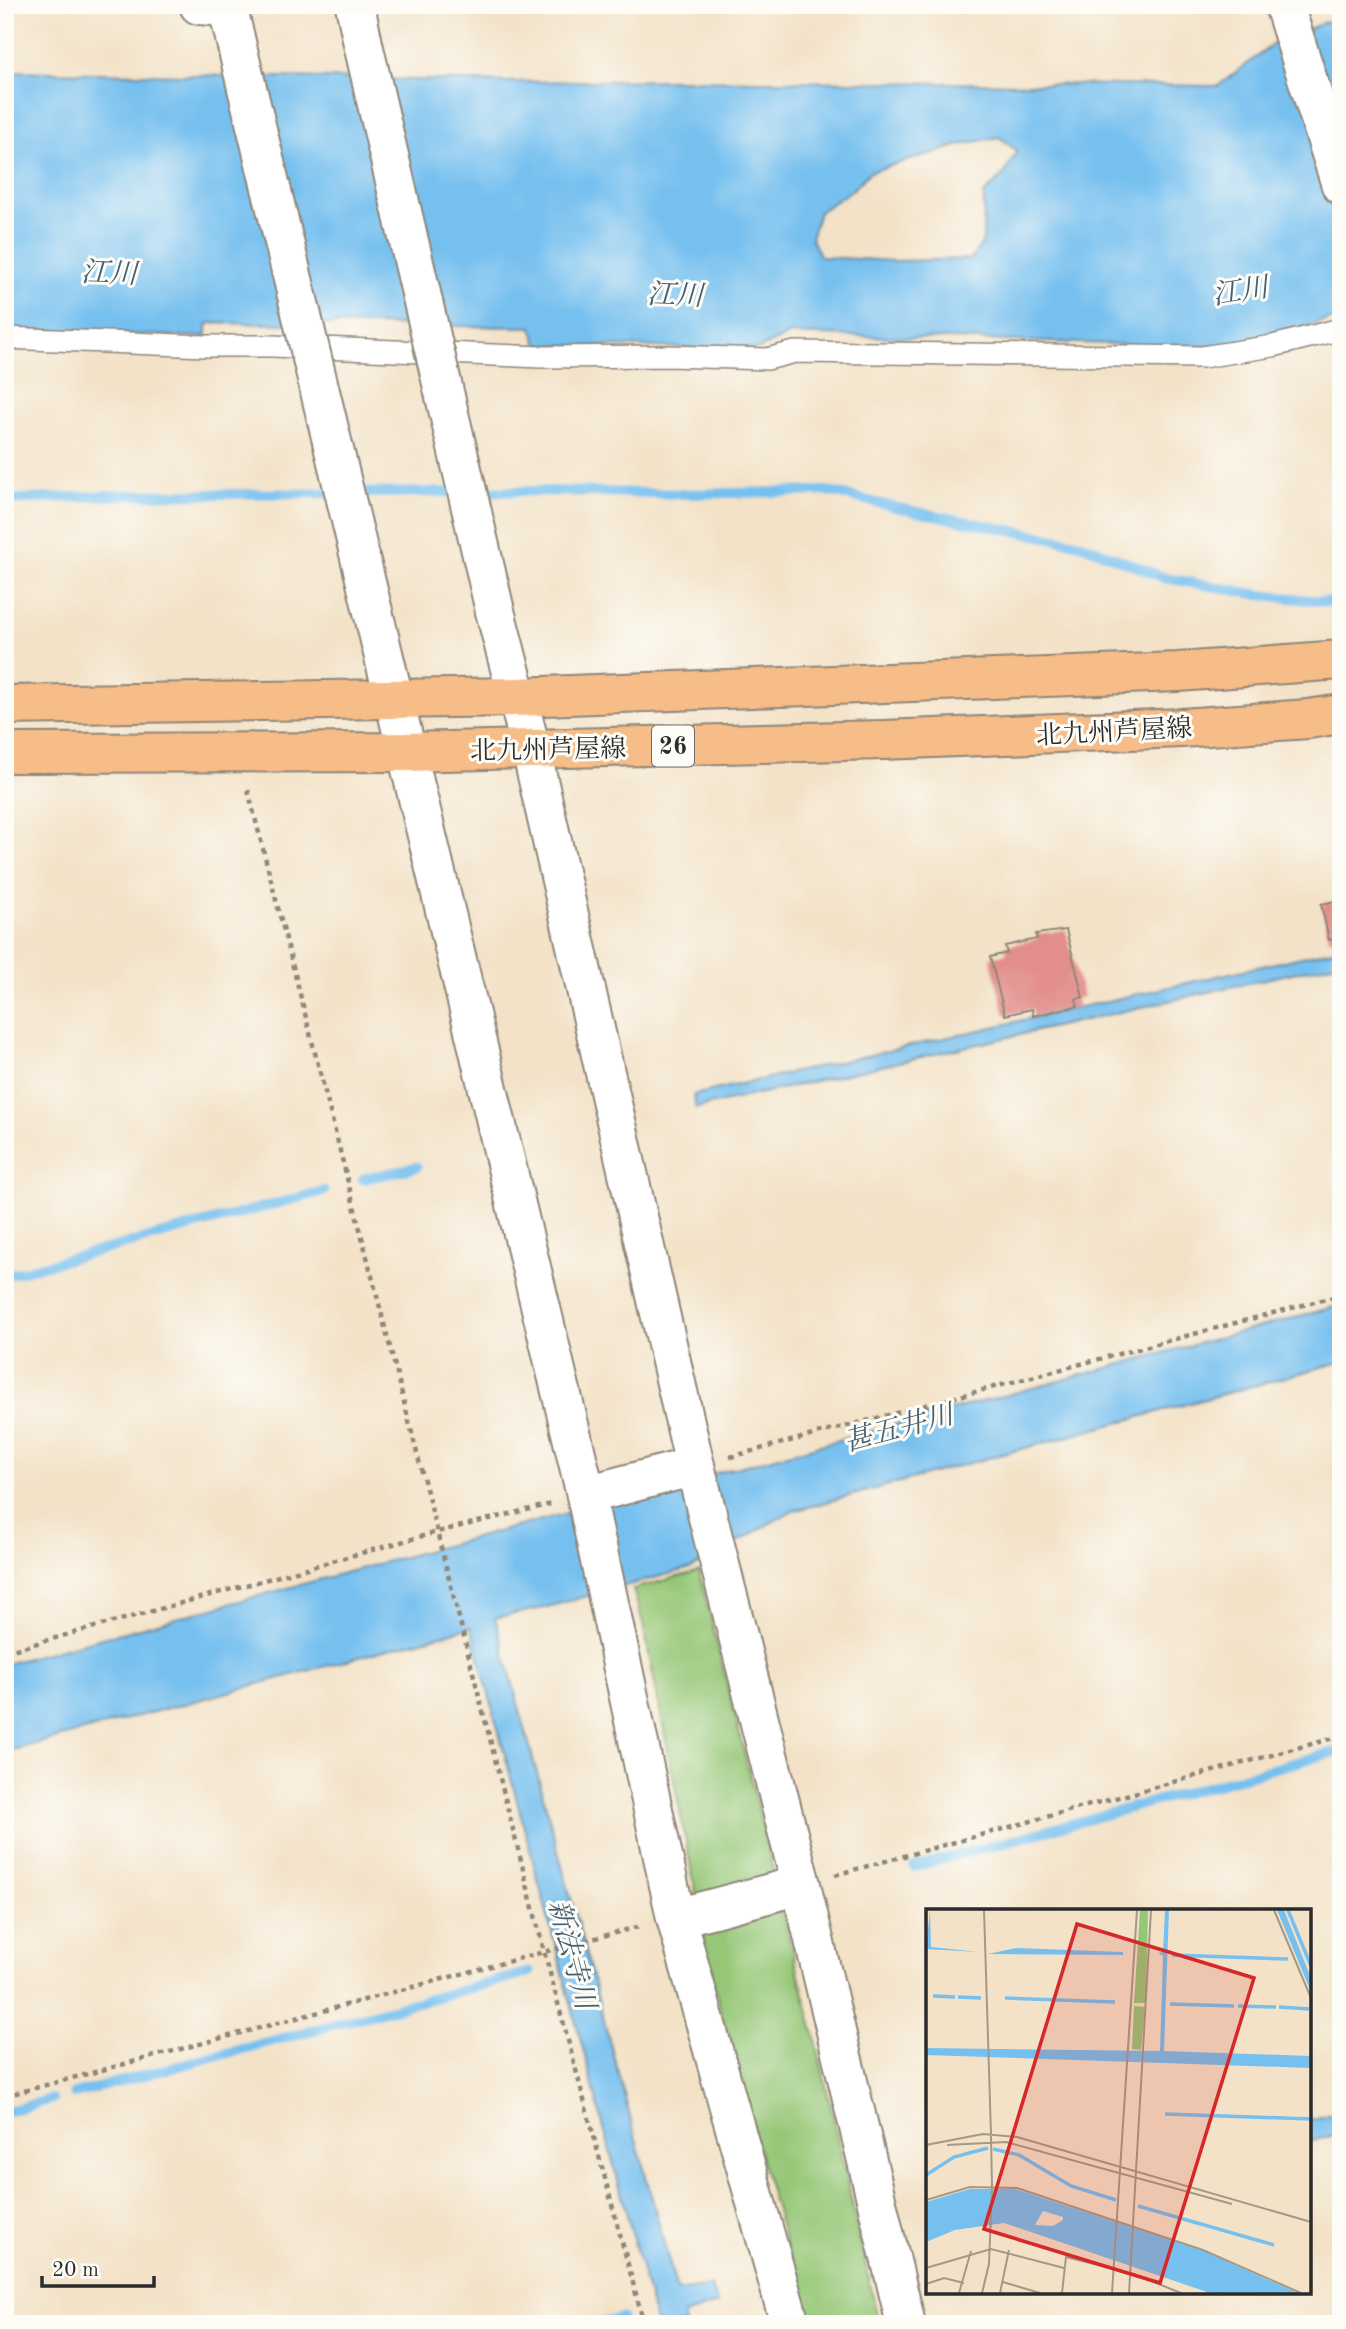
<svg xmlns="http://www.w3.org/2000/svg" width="1346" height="2329" viewBox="0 0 1346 2329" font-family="'Old Standard TT','Noto Serif JP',serif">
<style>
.green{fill:#96c777;stroke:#607951;stroke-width:2}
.water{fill:#76c0ef;stroke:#50768d;stroke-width:2;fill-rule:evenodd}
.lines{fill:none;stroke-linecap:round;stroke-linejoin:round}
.stream{stroke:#76c0ef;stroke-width:10}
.building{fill:#e28e8c}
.service-casing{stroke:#8f8679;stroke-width:24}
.minor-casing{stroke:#8f8679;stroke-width:42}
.tertiary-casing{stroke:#8f8679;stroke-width:42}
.primary-casing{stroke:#8f8679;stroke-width:42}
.path{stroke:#8f8679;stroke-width:4.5;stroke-dasharray:5 5;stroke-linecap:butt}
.service{stroke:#fff;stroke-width:21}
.minor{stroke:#fff;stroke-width:38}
.tertiary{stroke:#fff;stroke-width:38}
.primary{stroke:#f7bd88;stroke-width:38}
.tertiary-bridge-casing{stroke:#8f8679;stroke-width:42;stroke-linecap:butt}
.tertiary-bridge{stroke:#fff;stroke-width:38}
.labels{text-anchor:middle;stroke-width:6;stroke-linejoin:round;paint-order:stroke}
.shield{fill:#fdfcf7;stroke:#6a6a68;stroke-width:2}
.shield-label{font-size:24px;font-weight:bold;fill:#2b2b2b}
.street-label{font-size:26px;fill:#2b2b2b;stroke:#fdfcf7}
.water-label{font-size:28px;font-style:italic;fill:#455f70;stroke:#fdfcf7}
.inset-river{fill:none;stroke:#76c0ef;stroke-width:3.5}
.inset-road{fill:none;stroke:#a39989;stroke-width:2}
.view{fill:#d62828;fill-opacity:0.15;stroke:#d62828;stroke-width:3.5}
.inset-edge{fill:none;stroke:#2b2b2b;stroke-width:3.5}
</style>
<rect width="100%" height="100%" fill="#fdfcf7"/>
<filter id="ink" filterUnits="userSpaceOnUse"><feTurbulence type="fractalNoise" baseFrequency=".0143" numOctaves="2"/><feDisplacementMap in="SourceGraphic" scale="14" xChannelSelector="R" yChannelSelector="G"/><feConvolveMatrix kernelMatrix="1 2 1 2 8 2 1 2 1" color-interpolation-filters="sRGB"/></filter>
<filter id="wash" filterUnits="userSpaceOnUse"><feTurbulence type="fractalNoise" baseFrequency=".00686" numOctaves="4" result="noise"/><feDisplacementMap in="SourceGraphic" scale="28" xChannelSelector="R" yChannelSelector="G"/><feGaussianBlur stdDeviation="1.57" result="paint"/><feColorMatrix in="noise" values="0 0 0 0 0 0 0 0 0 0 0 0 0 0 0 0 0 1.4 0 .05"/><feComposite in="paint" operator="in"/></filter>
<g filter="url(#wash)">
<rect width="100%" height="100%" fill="#f3e2c7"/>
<g class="green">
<path d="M699,1571L775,1877L697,1898L643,1623L633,1589Z"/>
<path d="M780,1903L814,2032L879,2324H809L739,2084L699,1924Z"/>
</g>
<g class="water">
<path d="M1341,15V317L1277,334L1210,347L790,334L759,349L538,345L532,327L208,323L206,337L5,330V71L509,82L676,80L1218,86L1272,45ZM999,137L1017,151L1005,173L984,194L983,241L971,259L895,261L821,257L811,238L819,212L852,190L870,172L960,145Z"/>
<path d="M1341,948V962L696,1108L693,1095Z"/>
<path d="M1341,1305V1362L790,1512L691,1568L543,1608L495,1618L677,2291L711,2286L717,2304L683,2315L685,2324H656L471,1627L5,1752V1664Z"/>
<path d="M1341,2112V2133L1309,2142V2120Z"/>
</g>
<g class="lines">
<g class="stream">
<path d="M5,500L121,495L555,491L685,494L827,491L912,511L1081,544L1165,578L1261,595L1328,602L1341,600"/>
<path d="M363,1179L417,1167"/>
<path d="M5,1276L324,1191"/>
<path d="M914,1867L1341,1750"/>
<path d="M74,2094L530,1972"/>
<path d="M5,2112L52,2099"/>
<path d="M599,2324L622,2318"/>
</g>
</g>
<g id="blocks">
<g class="building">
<path d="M1341,900V937L1329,940L1321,904Z"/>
<path d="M1066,930L1083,997L1076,999L1078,1006L1033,1016L1032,1009L1005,1015L990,957L1007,953L1005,946L1037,939L1036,934Z"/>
</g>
</g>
</g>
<g filter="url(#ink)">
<use href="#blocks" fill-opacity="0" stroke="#8f8679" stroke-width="2"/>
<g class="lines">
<defs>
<path id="service" d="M5,338L206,346H272L541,357L669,356L767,359L795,352L1202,357L1273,346L1341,329"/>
<g id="minor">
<path d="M199,5L228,7"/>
<path d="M1284,5L1341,185"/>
<path d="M586,1495L695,1466"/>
<path d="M676,1918L801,1885"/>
</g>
<g id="tertiary">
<path d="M227,5L235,38"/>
<path d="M355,5L363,44"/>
<path d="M495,611L531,749L695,1466L801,1885L906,2324"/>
<path d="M376,624L586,1495L676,1918L790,2324"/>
</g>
<g id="primary">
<path d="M5,705L517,697L1178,672L1341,660"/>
<path d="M5,753L406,752L883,740L1181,728L1308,719L1341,714"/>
</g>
</defs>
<use href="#service" class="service-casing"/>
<use href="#minor" class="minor-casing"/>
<use href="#tertiary" class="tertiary-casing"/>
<use href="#primary" class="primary-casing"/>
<g class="path">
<path d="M248,790L544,1951L644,2324"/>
<path d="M730,1457L1341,1295"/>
<path d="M5,1652L437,1532L551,1504"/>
<path d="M835,1875L1341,1736"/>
<path d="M5,2096L641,1926"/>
</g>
<use href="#service" class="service"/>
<use href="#minor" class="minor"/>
<use href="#tertiary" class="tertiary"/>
<use href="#primary" class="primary"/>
<defs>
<g id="tertiary-bridge">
<path d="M235,38L376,624"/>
<path d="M363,44L495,611"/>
</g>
</defs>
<use href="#tertiary-bridge" class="tertiary-bridge-casing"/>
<use href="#tertiary-bridge" class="tertiary-bridge"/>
</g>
</g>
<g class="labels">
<rect class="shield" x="652" y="725.5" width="42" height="41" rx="5"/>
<g class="shield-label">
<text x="673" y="754">26</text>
</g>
<g class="street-label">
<text transform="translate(1114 731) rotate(-3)" y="9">北九州芦屋線</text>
<text transform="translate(548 749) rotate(-1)" y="9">北九州芦屋線</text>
</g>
<g class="water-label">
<text transform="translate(109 272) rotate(2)" y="10">江川</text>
<text transform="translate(1240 290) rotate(-9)" y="10">江川</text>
<text transform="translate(675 294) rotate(2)" y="10">江川</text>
<text transform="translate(898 1427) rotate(-15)" y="10">甚五井川</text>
<text transform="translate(573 1954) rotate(75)" y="10">新法寺川</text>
</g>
</g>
<g transform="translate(926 1909)">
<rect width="385" height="385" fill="#f3e2c7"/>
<path d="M214,1H222L220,94H208ZM208,97L219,98L215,141L206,140Z" fill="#96c777"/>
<path d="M4,1L5,38L53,43L0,40ZM239,1H243L238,142L385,147V159L0,146V139L234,142L237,47L232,44L237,43ZM351,1H358L385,69V83ZM90,39L197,43V46L62,45ZM44,280H89L278,342L372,384H284L78,314L29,321L0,333V293ZM117,302L137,308V311L127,317L109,316Z" fill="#76c0ef" fill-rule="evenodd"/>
<path class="inset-river" d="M362,1L385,57M246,46L362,50M7,87L29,88M32,88L55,89M79,89L189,93M244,95L308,97M312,97L350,98M353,98L383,100M239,205L385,210M67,240L93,246L145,277L190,291M0,266L28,248L62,239M212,297L348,336"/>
<path class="inset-road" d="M58,1L65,225M348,1L385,89M65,227L66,277M0,236L57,225L91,228L385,313M21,236L80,233L306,295M0,291L44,278L91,279L277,341L375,384M0,359L65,340L138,359M205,364L255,384M77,373L114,384M0,375L18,369L38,374M33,384L45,342M56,384L63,355L66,277M74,384L83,341M136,384L140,348L188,360M186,384L211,1M203,384L225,1"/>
<path class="view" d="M151,15L328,69L234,374L58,320Z"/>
<rect width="385" height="385" class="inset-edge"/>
</g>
<rect width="1346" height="2329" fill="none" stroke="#fdfcf7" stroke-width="28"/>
<path d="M42 2276v10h112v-10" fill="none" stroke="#2b2b2b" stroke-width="3.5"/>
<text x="52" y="2276" font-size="21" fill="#2b2b2b" stroke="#fdfcf7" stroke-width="5" paint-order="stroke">20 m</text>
</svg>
